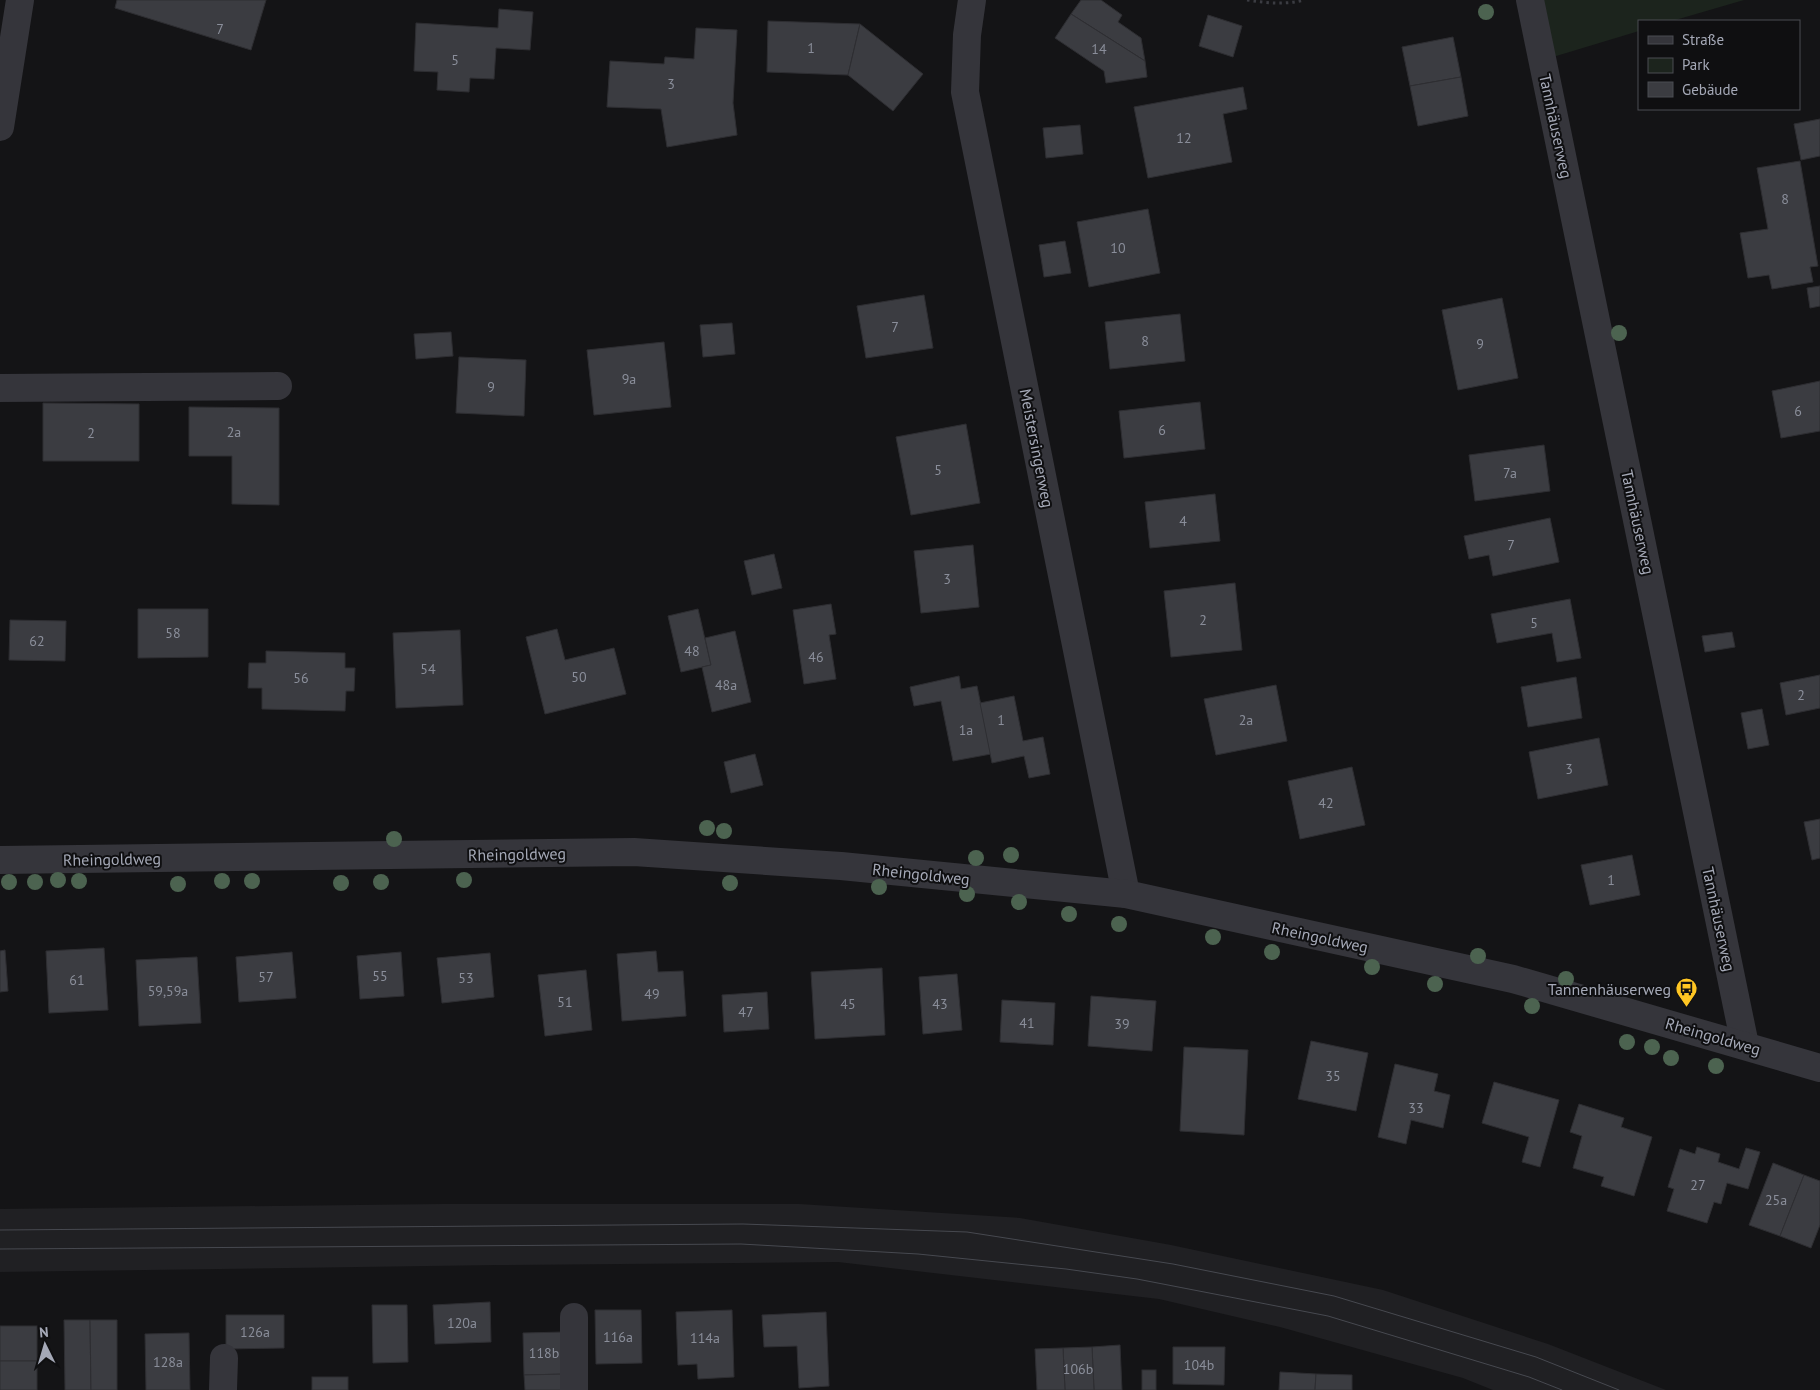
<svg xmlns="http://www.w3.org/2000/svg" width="1820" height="1390" viewBox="0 0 1820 1390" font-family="'PT Sans',sans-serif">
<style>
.built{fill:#202023}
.green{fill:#1c241d}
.building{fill:#3b3c41;stroke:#2e2e32}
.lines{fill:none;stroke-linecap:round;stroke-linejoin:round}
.path{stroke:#3b3c42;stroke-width:3;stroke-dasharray:2.5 4;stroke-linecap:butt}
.minor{stroke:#35353b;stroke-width:28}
.tram{stroke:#474950;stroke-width:1}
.tree{fill:#4c6350}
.labels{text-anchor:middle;stroke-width:4;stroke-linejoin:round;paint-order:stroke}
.number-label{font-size:14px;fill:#8a8e9a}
.street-label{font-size:16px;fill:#a5a9b7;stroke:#0f0f11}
.poi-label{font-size:16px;fill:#a5a9b7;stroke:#0f0f11;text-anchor:end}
</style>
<rect width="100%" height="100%" fill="#141416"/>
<path class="built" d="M442,1204H799L1020,1218L1171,1245L1383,1290L1548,1344L1666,1390H1493L1463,1378L1280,1327L1159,1299L838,1262L497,1265L0,1272V1209Z"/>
<path class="green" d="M1530,0H1744L1672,21H1639V31L1543,60Z"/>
<g class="building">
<path d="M117,0H266L251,50L115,8Z"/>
<path d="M1081,0H1101L1122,15L1118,22L1141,38L1145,61L1071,14Z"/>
<path d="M499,9L533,12L530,50L496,48L494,79L470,78L469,92L437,90L438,72L414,71L416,23L498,28Z"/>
<path d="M1071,14L1145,61L1147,77L1106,83L1104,71L1055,38Z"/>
<path d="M1208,15L1242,26L1233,57L1199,46Z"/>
<path d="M768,21L860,24L848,75L767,72Z"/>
<path d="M860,24L923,74L893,111L848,75Z"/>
<path d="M696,28L737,30L733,103L737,135L667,147L661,109L607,107L610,61L664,64L665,57L694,59Z"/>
<path d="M1453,37L1461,77L1410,86L1402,47Z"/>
<path d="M1461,77L1468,116L1418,126L1410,86Z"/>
<path d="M1243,87L1247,109L1223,114L1232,162L1148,178L1134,107Z"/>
<path d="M1820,119V156L1801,160L1794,124Z"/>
<path d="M1080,125L1083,154L1046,158L1043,128Z"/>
<path d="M1800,161L1818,266L1810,267L1813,282L1772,289L1769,275L1748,278L1740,233L1768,229L1757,168Z"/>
<path d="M1148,209L1160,273L1089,287L1077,222Z"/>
<path d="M1065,241L1071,273L1044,277L1039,245Z"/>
<path d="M1820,286V306L1810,308L1807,288Z"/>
<path d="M924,295L933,348L866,358L857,306Z"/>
<path d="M1502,298L1518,378L1458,390L1442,310Z"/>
<path d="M1180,314L1185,361L1110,369L1105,322Z"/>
<path d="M732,323L735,354L703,357L700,325Z"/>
<path d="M451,332L453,356L416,359L414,334Z"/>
<path d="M664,342L671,407L594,415L587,350Z"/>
<path d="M459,357L526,360L524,416L456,413Z"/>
<path d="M1820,381V431L1781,438L1772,391Z"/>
<path d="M1200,402L1205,449L1124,458L1119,411Z"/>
<path d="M43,403L139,404V461H43Z"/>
<path d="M189,407L279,408V505L232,504V456H189Z"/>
<path d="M966,424L980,503L911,515L896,437Z"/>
<path d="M1544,445L1550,491L1475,501L1469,455Z"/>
<path d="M1215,494L1220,541L1150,548L1145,502Z"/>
<path d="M1550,518L1559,562L1493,576L1489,555L1469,559L1464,536Z"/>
<path d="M973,545L979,607L921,613L914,551Z"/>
<path d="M774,554L782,588L752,595L744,561Z"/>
<path d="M1235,583L1242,650L1171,657L1164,591Z"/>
<path d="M1570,599L1581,658L1557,662L1552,633L1497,643L1491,614Z"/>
<path d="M831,604L836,634L829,635L836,679L804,684L793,610Z"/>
<path d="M138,609H208V657L138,658Z"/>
<path d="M698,609L711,665L681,672L668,616Z"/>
<path d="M10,620L66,621L65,661L9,660Z"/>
<path d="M557,629L565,660L614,648L626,694L545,714L526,637Z"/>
<path d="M460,630L463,705L396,708L393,633Z"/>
<path d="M735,631L751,702L712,712L702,667L711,665L705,638Z"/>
<path d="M1732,632L1735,647L1705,652L1702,636Z"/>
<path d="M266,651L345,653V668H355L354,691H346L345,711L262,709V688H248L249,663H266Z"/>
<path d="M1820,675V708L1786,715L1780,683Z"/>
<path d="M959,676L961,689L977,686L991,754L953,761L941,701L914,706L910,687Z"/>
<path d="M1576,677L1582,718L1528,727L1521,687Z"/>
<path d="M1276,685L1287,741L1216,755L1204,699Z"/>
<path d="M1014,696L1023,741L1043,737L1050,774L1029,778L1024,756L992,763L980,703Z"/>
<path d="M1762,709L1769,745L1748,749L1741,713Z"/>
<path d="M1599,738L1608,785L1538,799L1529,752Z"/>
<path d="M755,754L763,785L731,793L724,762Z"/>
<path d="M1352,767L1365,825L1300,839L1288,781Z"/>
<path d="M1820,819V858L1812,860L1804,822Z"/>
<path d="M1632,855L1640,895L1590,905L1581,865Z"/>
<path d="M104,948L108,1010L49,1013L46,951Z"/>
<path d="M5,950L8,991L0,992V951Z"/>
<path d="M656,951L658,972L683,971L686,1016L622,1021L617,954Z"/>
<path d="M292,952L296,998L239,1002L236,957Z"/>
<path d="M401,952L404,996L360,999L357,956Z"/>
<path d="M490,953L494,997L442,1003L437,958Z"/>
<path d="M197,957L201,1023L139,1026L136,960Z"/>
<path d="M882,968L885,1035L815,1039L811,972Z"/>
<path d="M586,970L592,1030L545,1036L538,975Z"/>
<path d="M957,974L962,1030L923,1034L919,977Z"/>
<path d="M767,992L769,1029L724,1032L722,995Z"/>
<path d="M1091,996L1156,1001L1152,1051L1088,1046Z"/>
<path d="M1002,1000L1055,1003L1053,1045L1000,1042Z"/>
<path d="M1311,1041L1368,1053L1356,1111L1298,1099Z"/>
<path d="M1184,1047L1248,1050L1244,1135L1180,1131Z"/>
<path d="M1395,1064L1438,1074L1434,1091L1450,1095L1443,1128L1411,1120L1406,1144L1378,1137Z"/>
<path d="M1494,1082L1559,1100L1540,1167L1522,1162L1529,1137L1482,1123Z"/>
<path d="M1579,1104L1624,1118L1621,1127L1652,1137L1634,1196L1601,1186L1604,1177L1573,1168L1582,1136L1570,1132Z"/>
<path d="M1697,1147L1720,1154L1718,1162L1739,1169L1746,1148L1760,1152L1748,1189L1727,1183L1721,1204L1714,1202L1707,1223L1667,1211L1674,1189L1668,1187L1680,1149L1695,1154Z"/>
<path d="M1773,1163L1804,1175L1780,1236L1749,1225Z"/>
<path d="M1804,1175L1820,1181V1225L1811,1248L1780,1236Z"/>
<path d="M490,1302L491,1342L435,1344L433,1305Z"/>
<path d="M372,1305H407L408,1362L373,1363Z"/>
<path d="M595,1310H641L642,1363L596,1364Z"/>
<path d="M732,1310L734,1377L698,1379L697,1364L678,1365L676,1312Z"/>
<path d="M826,1312L829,1386L799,1388L797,1346L764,1347L762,1315Z"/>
<path d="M226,1315H284V1348L226,1349Z"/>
<path d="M64,1320H90L91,1390H65Z"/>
<path d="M90,1320H117V1390H91Z"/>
<rect x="0" y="1326" width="37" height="35"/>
<path d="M564,1332L565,1374L524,1375L523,1333Z"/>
<path d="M189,1333L190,1390H146L145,1334Z"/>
<path d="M1120,1345L1122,1390H1094L1092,1347Z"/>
<path d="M1092,1347L1094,1390H1065L1063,1348Z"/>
<path d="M1173,1347H1225L1224,1385L1173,1384Z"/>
<path d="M1063,1348L1065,1390H1037L1035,1349Z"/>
<rect x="0" y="1361" width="37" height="29"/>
<rect x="1142" y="1370" width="14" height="20"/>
<path d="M1280,1372L1316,1374L1315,1390H1279Z"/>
<path d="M565,1374V1390H525L524,1375Z"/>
<path d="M1316,1374L1352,1375V1390H1315Z"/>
<rect x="312" y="1377" width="36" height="13"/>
</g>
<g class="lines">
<path class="path" d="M1247,0C1267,3 1285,5 1304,0"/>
<g class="minor">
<path d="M972,0L967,35L965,92L1126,894"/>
<path d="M1530,0L1745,1045"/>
<path d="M0,127L20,0"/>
<path d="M0,388L278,386"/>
<path d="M0,860L634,852L841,866L1126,894L1513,979L1820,1068"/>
<path d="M223,1390L224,1358"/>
<path d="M574,1390V1317"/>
</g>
<g class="tram">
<path d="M0,1230L743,1224L967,1232L1173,1264L1334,1296L1536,1357L1619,1390"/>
<path d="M0,1249L741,1244L918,1254L1066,1269L1137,1279L1328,1316L1529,1377L1562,1390"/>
</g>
</g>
<g class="tree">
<circle cx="1486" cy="12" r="8"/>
<circle cx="1619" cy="333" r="8"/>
<circle cx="707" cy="828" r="8"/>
<circle cx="724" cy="831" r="8"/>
<circle cx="394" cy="839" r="8"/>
<circle cx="1011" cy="855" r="8"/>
<circle cx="976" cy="858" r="8"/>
<circle cx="58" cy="880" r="8"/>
<circle cx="464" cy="880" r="8"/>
<circle cx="79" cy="881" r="8"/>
<circle cx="222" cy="881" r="8"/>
<circle cx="252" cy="881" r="8"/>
<circle cx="9" cy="882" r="8"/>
<circle cx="35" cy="882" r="8"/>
<circle cx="381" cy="882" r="8"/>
<circle cx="341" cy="883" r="8"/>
<circle cx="730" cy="883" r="8"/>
<circle cx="178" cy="884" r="8"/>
<circle cx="879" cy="887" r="8"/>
<circle cx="967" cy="894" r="8"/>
<circle cx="1019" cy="902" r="8"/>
<circle cx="1069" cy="914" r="8"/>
<circle cx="1119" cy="924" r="8"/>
<circle cx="1213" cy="937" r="8"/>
<circle cx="1272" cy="952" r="8"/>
<circle cx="1478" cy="956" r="8"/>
<circle cx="1372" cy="967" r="8"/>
<circle cx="1566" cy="979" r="8"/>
<circle cx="1435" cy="984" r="8"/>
<circle cx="1532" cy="1006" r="8"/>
<circle cx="1627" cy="1042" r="8"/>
<circle cx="1652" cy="1047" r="8"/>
<circle cx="1671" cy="1058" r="8"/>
<circle cx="1716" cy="1066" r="8"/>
</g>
<defs>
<symbol id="bus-pin" viewBox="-11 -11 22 30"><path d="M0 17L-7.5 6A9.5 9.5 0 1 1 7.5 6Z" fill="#ffc623" stroke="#0f0f11"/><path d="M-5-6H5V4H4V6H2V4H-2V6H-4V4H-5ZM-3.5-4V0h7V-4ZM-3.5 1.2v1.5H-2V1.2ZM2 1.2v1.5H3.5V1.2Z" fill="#111"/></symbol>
</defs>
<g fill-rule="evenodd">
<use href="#bus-pin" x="1674" y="976" width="25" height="34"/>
</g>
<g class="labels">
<g class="number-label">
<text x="220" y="34">7</text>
<text x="811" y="53">1</text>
<text x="1099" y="54">14</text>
<text x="455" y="65">5</text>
<text x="671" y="89">3</text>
<text x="1184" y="143">12</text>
<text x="1785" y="204">8</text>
<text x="1118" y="253">10</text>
<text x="895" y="332">7</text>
<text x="1145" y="346">8</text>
<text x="1480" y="349">9</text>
<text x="629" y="384">9a</text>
<text x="491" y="392">9</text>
<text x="1798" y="416">6</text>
<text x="1162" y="435">6</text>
<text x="234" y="437">2a</text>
<text x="91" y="438">2</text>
<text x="938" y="475">5</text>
<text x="1510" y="478">7a</text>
<text x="1183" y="526">4</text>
<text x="1511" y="550">7</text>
<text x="947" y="584">3</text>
<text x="1203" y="625">2</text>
<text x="1534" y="628">5</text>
<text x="173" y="638">58</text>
<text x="37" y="646">62</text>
<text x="692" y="656">48</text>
<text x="816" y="662">46</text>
<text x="428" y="674">54</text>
<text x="579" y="682">50</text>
<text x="301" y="683">56</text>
<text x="726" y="690">48a</text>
<text x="1801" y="700">2</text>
<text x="1001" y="725">1</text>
<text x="1246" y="725">2a</text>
<text x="966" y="735">1a</text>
<text x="1569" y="774">3</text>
<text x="1326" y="808">42</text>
<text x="1611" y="885">1</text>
<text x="380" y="981">55</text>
<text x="266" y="982">57</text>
<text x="466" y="983">53</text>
<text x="77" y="985">61</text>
<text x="168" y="996">59,59a</text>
<text x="652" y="999">49</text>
<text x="565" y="1007">51</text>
<text x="848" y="1009">45</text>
<text x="940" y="1009">43</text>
<text x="746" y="1017">47</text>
<text x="1027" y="1028">41</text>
<text x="1122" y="1029">39</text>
<text x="1333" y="1081">35</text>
<text x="1416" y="1113">33</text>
<text x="1698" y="1190">27</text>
<text x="1776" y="1205">25a</text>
<text x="462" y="1328">120a</text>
<text x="255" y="1337">126a</text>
<text x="618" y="1342">116a</text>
<text x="705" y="1343">114a</text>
<text x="544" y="1358">118b</text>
<text x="168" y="1367">128a</text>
<text x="1199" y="1370">104b</text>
<text x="1078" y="1374">106b</text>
</g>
<g class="street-label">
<text transform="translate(1556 126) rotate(78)" y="6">Tannhäuserweg</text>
<text transform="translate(1037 448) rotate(79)" y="6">Meistersingerweg</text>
<text transform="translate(1638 522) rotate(78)" y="6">Tannhäuserweg</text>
<text transform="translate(517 854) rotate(-1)" y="6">Rheingoldweg</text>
<text transform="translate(112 859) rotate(-1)" y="6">Rheingoldweg</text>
<text transform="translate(921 874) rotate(6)" y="6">Rheingoldweg</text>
<text transform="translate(1719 919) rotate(78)" y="6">Tannhäuserweg</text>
<text transform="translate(1320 937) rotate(12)" y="6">Rheingoldweg</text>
<text transform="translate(1713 1036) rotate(16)" y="6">Rheingoldweg</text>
</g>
<g class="poi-label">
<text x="1671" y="995">Tannenhäuserweg</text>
</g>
</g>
<rect x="1638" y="20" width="162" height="90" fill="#0f0f11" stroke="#4b4d53"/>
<rect x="1648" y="36" width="25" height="8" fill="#35353b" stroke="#4b4d53"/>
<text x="1682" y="45" font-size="15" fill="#a5a9b7">Straße</text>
<rect x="1648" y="58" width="25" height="15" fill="#1c241d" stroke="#4b4d53"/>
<text x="1682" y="70" font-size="15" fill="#a5a9b7">Park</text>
<rect x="1648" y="82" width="25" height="15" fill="#3b3c41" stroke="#4b4d53"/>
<text x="1682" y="95" font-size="15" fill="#a5a9b7">Gebäude</text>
<g transform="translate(45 1345) rotate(355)" stroke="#0f0f11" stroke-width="4" paint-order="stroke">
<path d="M0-4L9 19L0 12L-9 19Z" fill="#a5a9b7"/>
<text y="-8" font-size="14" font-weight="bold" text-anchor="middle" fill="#a5a9b7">N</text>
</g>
</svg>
